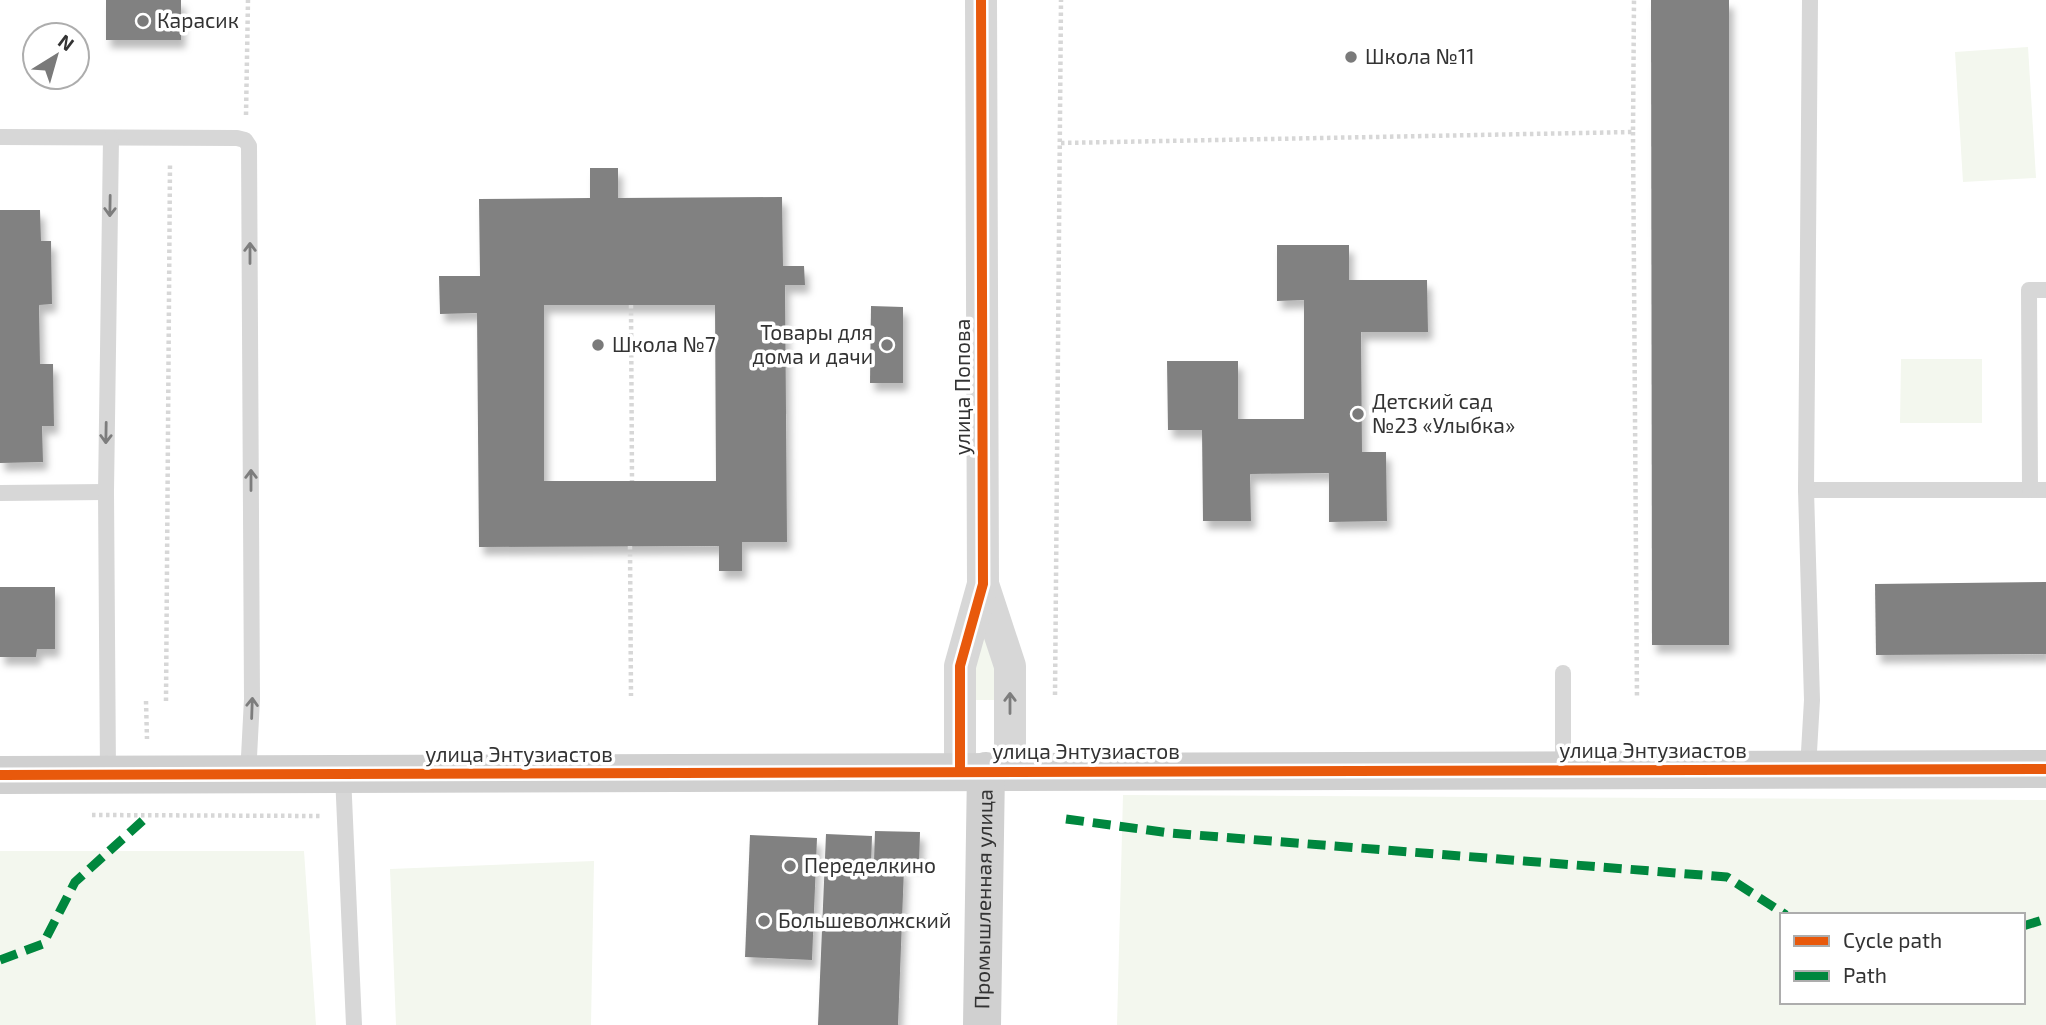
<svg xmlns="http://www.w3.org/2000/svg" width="2046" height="1025" viewBox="0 0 2046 1025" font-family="'Exo 2',sans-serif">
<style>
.green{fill:#f3f7ee;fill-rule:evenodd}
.building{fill:#818181;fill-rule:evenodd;filter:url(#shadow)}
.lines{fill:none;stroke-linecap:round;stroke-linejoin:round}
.path{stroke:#d7d7d7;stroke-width:4.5;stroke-dasharray:3.5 3.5;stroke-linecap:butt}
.lane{stroke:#d7d7d7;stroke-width:16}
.street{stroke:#d7d7d7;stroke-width:32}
.secondary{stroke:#d0d0d0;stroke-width:38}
.quiet{stroke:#00873e;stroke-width:9;stroke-dasharray:18 9;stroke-linecap:butt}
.cycleway-casing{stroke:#fff;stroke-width:15}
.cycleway{stroke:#e8590c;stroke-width:10}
.oneway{stroke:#7d7d7d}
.poi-dot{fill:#7a7a7a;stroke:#fff;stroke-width:2.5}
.labels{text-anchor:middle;stroke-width:7;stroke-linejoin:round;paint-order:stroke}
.poi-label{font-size:21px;fill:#333;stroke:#fff;text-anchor:start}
.street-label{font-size:21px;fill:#333;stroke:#fff}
</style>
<defs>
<filter id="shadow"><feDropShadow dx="4.5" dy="8" stdDeviation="3.5" flood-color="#0004"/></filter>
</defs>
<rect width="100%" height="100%" fill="#fff"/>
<g class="green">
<path d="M2028,47L2036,178L1963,182L1955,52Z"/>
<path d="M1901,359H1982V423H1900Z"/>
<path d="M983,618L1000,667V700H969Z"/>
<path d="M1123,795L2046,800V1025H1117ZM1782,915H2023V1002H1782Z"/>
<path d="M0,851H304L316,1025H0Z"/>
<path d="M594,861L591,1025H396L390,869Z"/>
</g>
<g class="building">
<rect x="106" y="0" width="75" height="40"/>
<path d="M1651,0H1729V645H1652Z"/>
<path d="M590,168H618V198L782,197L783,266H804L805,285H785L787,542H742V571H719V546L479,547L477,313L440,314L439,276H480L479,199L590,198ZM544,305H715L716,481H544Z"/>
<path d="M0,210H40L41,241H51L52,304L39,305L40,364H53L54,426H42L43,462L0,463Z"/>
<path d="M1277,245H1349V280H1427L1428,332H1361L1362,452H1386L1387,521L1329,522V473L1250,474L1251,521H1203L1202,430H1168L1167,361H1238V419H1304V300L1277,301Z"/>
<path d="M871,306L903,307V383H870Z"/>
<path d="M2046,582V654L1876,655L1875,584Z"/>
<path d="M0,587H55V649H37L36,657H0Z"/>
<path d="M875,831L920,832L919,864L874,861Z"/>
<path d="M826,834L872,836L871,866L904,868L898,1025H818Z"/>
<path d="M750,835L817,838L812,960L745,957Z"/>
</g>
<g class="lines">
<g class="path">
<path d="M246,115L248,0"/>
<path d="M1633,132L1637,699"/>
<path d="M1061,143L1633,132L1634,0"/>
<path d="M631,305L632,481"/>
<path d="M630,546L631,696"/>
<path d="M1055,695L1061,0"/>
<path d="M146,701L147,739"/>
<path d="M166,701L170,163"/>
<path d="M92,815L321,816"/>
</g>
<g class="lane">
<path d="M0,137L237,138L245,140L249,146L252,699L248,776"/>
<path d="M1806,490H2046"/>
<path d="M2030,490L2029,290H2046"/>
<path d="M0,493L106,492"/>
<path d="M1563,673V771"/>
<path d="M1808,769L1812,700L1806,490L1810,0"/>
<path d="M108,775L106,492L111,138"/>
<path d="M343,775L354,1025"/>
</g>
<g class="street">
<path d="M983,584L1010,666V771"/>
<path d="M960,771V666L983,584L981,0"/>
</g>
<g class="secondary">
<path d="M0,775L2046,769"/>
<path id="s1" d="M982,1025L986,771"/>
</g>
<g class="quiet">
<path d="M1066,819L1170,833L1727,877L1786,915"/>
<path d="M2023,926L2046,919"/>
<path d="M0,960L43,944L75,882L149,815"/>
</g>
<defs>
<g id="cycleway">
<path d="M960,771V666L983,584L981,0"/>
<path d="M0,775L2046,769"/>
</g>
</defs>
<use href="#cycleway" class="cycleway-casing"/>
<use href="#cycleway" class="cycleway"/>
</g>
<defs><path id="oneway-shaft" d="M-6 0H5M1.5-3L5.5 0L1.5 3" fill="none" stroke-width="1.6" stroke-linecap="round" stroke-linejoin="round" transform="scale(1.75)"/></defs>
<g class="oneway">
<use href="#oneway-shaft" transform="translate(110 206) rotate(91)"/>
<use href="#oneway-shaft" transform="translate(250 253) rotate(-90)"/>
<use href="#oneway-shaft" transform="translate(106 433) rotate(91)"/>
<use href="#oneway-shaft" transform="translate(251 480) rotate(-90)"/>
<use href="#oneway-shaft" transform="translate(1010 703) rotate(-90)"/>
<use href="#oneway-shaft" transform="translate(252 708) rotate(-88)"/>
</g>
<g class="poi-dot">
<circle cx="143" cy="21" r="7"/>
<circle cx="1351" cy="57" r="7"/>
<circle cx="598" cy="345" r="7"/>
<circle cx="887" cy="345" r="7"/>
<circle cx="1358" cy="414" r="7"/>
<circle cx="790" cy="866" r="7"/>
<circle cx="764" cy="921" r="7"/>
</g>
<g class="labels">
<g class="poi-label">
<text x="157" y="28">Карасик</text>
<text x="1365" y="64">Школа №11</text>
<text x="873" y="340" text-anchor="end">Товары для<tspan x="873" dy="24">дома и дачи</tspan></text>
<text x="612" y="352">Школа №7</text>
<text x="1372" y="409">Детский сад<tspan x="1372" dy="24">№23 «Улыбка»</tspan></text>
<text x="804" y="873">Переделкино</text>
<text x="778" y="928">Большеволжский</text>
</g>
<g class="street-label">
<text transform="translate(963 387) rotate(-90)" y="7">улица Попова</text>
<text x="1653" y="758">улица Энтузиастов</text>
<text x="1086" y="759">улица Энтузиастов</text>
<text x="519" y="762">улица Энтузиастов</text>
<text dy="7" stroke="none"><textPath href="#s1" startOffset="126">Промышленная улица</textPath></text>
</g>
</g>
<rect x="1780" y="913" width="245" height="91" fill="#ffffff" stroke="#adadad" stroke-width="2"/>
<rect x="1794" y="936" width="35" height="10" fill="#e8590c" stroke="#adadad" stroke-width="2"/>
<text x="1843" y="948" font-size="21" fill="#333333">Cycle path</text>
<rect x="1794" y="971" width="35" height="10" fill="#00873e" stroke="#adadad" stroke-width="2"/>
<text x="1843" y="983" font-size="21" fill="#333333">Path</text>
<g transform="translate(56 56) rotate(37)"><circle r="33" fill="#ffffff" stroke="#adadad" stroke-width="2"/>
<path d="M0-5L12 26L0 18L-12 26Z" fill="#7a7a7a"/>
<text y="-10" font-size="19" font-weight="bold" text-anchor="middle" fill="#333333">N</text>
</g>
</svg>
